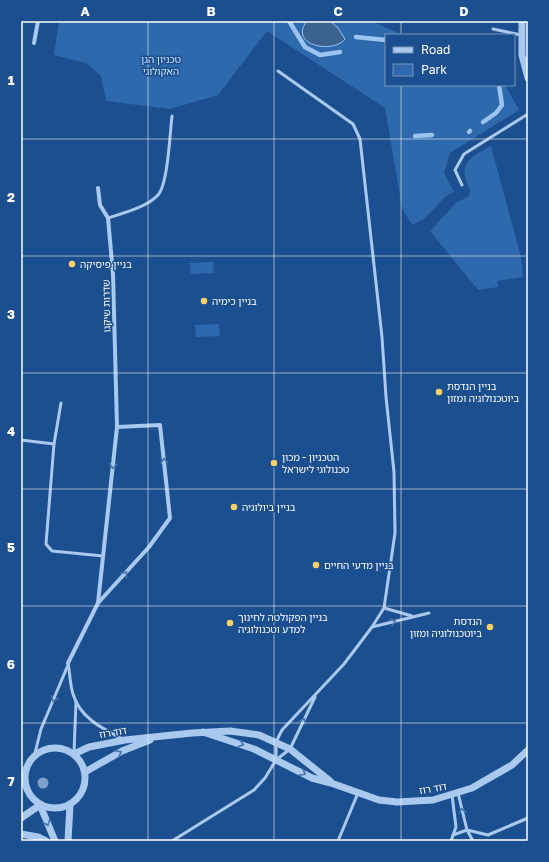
<svg xmlns="http://www.w3.org/2000/svg" width="549" height="862" viewBox="0 0 549 862" font-family="'Golos Text','Noto Sans Hebrew',sans-serif">
<style>
.green{fill:#2e69ad}
.water{fill:#3c6290;stroke:#9cc4f0}
.lines{fill:none;stroke-linecap:round;stroke-linejoin:round}
.stream{stroke:#9cc4f0;stroke-width:4.5}
.service{stroke:#a9c9ee;stroke-width:3}
.minor{stroke:#a9c9ee;stroke-width:4}
.tertiary{stroke:#a9c9ee;stroke-width:7}
.tree{fill:#7ea0ca}
.oneway{stroke:#4674ac}
.grid{fill:none;stroke:#fff;stroke-width:1;stroke-opacity:0.55}
.poi-dot{fill:#ffd166;stroke:#1b4f8f;stroke-width:1.5}
.labels{text-anchor:middle;stroke-width:3;stroke-linejoin:round;paint-order:stroke}
.park-label{font-size:10px;fill:#cfe3fa;stroke:#1b4f8f}
.poi-label{font-size:10px;fill:#fff;stroke:#1b4f8f;text-anchor:start}
.street-label{font-size:10px;fill:#fff;stroke:#1b4f8f}
.neatline{fill:none;stroke:#fff;stroke-width:1.5}
.grid-label{font-size:13px;text-anchor:middle;font-weight:bold;fill:#fff}
</style>
<rect width="100%" height="100%" fill="#1b4f8f"/>
<g class="green">
<path d="M59,21H371L403,35H386V85H505L519,110L450,153L444,173L454,192L446,196L425,218L412,225L402,208L385,108L267,31L218,95L170,109L106,101L101,76L86,63L54,55Z"/>
<path d="M491,146L521,257L523,277L497,281L498,287L478,290L430,231L456,203L469,196L470,191C458,164 467,159 491,146Z"/>
<path d="M213,262L214,273L191,274L190,263Z"/>
<path d="M219,324L220,336L196,337L195,325Z"/>
</g>
<path class="water" d="M307,21H330L338,28L345,39C334,54 288,46 307,21Z"/>
<g class="lines">
<g class="stream">
<path d="M289,21L305,47L320,55L340,52"/>
<path d="M356,37L386,40"/>
<path d="M483,122L496,113L502,105L499,85"/>
<path d="M469,132L470,131"/>
<path d="M415,136L432,135"/>
</g>
<g class="service">
<path d="M493,29L521,35"/>
<path d="M462,185L455,170L464,154L528,114"/>
<path d="M108,218C124,213 147,207 158,195C168,184 170,132 172,116"/>
<path d="M61,403L54,444L46,544L52,551L103,556"/>
<path d="M21,440L54,444"/>
<path d="M384,608L412,616"/>
<path d="M372,627L429,613"/>
<path d="M68,663C70,673 70,685 73,694C80,718 103,729 123,739"/>
<path d="M74,753L76,701"/>
<path d="M34,757L41,729L68,665"/>
<path d="M276,760V742L282,730L344,664L372,627L384,608L395,533L394,472L386,397L382,337L360,139L353,124L278,71"/>
<path d="M458,793L467,830L473,841"/>
<path d="M453,835L467,830L488,835L528,818"/>
<path d="M172,841L254,790L265,778L276,760L290,749L315,697"/>
<path d="M338,841L358,793"/>
<path d="M451,841L456,827L452,795"/>
</g>
<g class="minor">
<path d="M34,43L38,21"/>
<path d="M98,188L100,205L108,218L113,274L117,427L98,603"/>
<path d="M68,663L98,603L149,547L170,518L160,425L117,427"/>
</g>
<g class="tertiary">
<path d="M522,21V55L528,78"/>
<path d="M203,732L254,749L312,778L331,783L379,800L397,802L433,800L472,788L512,765L528,750"/>
<circle cx="55" cy="778" r="30"/>
<path d="M74,754L89,747L125,740L192,733L230,731L259,735L290,749L330,781"/>
<path d="M85,772L122,751L150,740"/>
<path d="M40,805L55,841"/>
<path d="M21,818L40,805"/>
<path d="M21,834L38,837L46,841"/>
<path d="M68,841L70,805"/>
</g>
</g>
<circle class="tree" cx="43" cy="783" r="5.5"/>
<defs><path id="oneway-chevron" d="M-2-3.5L2.5 0L-2 3.5" fill="none" stroke-width="1.6" stroke-linecap="round" stroke-linejoin="round"/></defs>
<g class="oneway">
<use href="#oneway-chevron" transform="translate(164 461) rotate(-96)"/>
<use href="#oneway-chevron" transform="translate(113 466) rotate(96)"/>
<use href="#oneway-chevron" transform="translate(125 574) rotate(-48)"/>
<use href="#oneway-chevron" transform="translate(393 622) rotate(-14)"/>
<use href="#oneway-chevron" transform="translate(54 699) rotate(112)"/>
<use href="#oneway-chevron" transform="translate(303 721) rotate(-66)"/>
<use href="#oneway-chevron" transform="translate(241 744) rotate(18)"/>
<use href="#oneway-chevron" transform="translate(119 753) rotate(-27)"/>
<use href="#oneway-chevron" transform="translate(303 773) rotate(28)"/>
<use href="#oneway-chevron" transform="translate(462 811) rotate(-104)"/>
<use href="#oneway-chevron" transform="translate(47 823) rotate(69)"/>
</g>
<path class="grid" d="M148,21V841M274,21V841M401,21V35M401,85V841M21,139H528M21,256H528M21,373H528M21,489H528M21,606H528M21,723H528"/>
<g class="poi-dot">
<circle cx="72" cy="264" r="4"/>
<circle cx="204" cy="301" r="4"/>
<circle cx="439" cy="392" r="4"/>
<circle cx="274" cy="463" r="4"/>
<circle cx="234" cy="507" r="4"/>
<circle cx="316" cy="565" r="4"/>
<circle cx="230" cy="623" r="4"/>
<circle cx="490" cy="627" r="4"/>
</g>
<g class="labels">
<g class="park-label">
<text x="161" y="63">טכניון הגן<tspan x="161" dy="12">האקולוגי</tspan></text>
</g>
<g class="poi-label">
<text x="80" y="268">בניין פיסיקה</text>
<text x="212" y="305">בניין כימיה</text>
<text x="447" y="390">בניין הנדסת<tspan x="447" dy="12">ביוטכנולוגיה ומזון</tspan></text>
<text x="282" y="461">הטכניון - מכון<tspan x="282" dy="12">טכנולוגי לישראל</tspan></text>
<text x="242" y="511">בניין ביולוגיה</text>
<text x="324" y="569">בניין מדעי החיים</text>
<text x="238" y="621">בניין הפקולטה לחינוך<tspan x="238" dy="12">למדע וטכנולוגיה</tspan></text>
<text x="482" y="625" text-anchor="end">הנדסת<tspan x="482" dy="12">ביוטכנולוגיה ומזון</tspan></text>
</g>
<g class="street-label">
<text transform="translate(106 306) rotate(-91)" y="4">שדרות שיקגו</text>
<text transform="translate(113 732) rotate(-10)" y="4">דוד רוז</text>
<text transform="translate(433 788) rotate(-10)" y="4">דוד רוז</text>
</g>
</g>
<rect width="549" height="862" fill="none" stroke="#1b4f8f" stroke-width="44"/>
<rect x="385" y="34" width="130" height="52" fill="#1b4f8f" stroke="#7695bc"/>
<rect x="393" y="47" width="20" height="6" fill="#a9c9ee" stroke="#7695bc"/>
<text x="421" y="54" font-size="12" fill="#ffffff">Road</text>
<rect x="393" y="64" width="20" height="12" fill="#2e69ad" stroke="#7695bc"/>
<text x="421" y="74" font-size="12" fill="#ffffff">Park</text>
<rect x="22" y="22" width="505" height="818" class="neatline"/>
<g class="grid-label">
<text x="85" y="16">A</text>
<text x="211" y="16">B</text>
<text x="338" y="16">C</text>
<text x="464" y="16">D</text>
<text x="11" y="85">1</text>
<text x="11" y="202">2</text>
<text x="11" y="319">3</text>
<text x="11" y="436">4</text>
<text x="11" y="552">5</text>
<text x="11" y="669">6</text>
<text x="11" y="786">7</text>
</g>
</svg>
